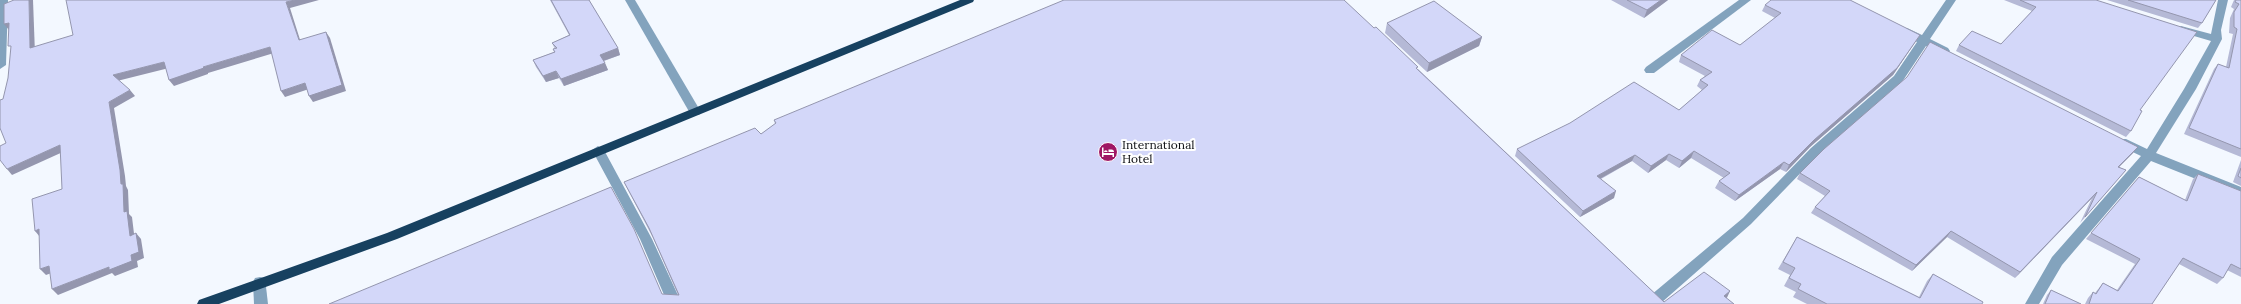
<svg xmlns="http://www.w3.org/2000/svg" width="2241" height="304" viewBox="0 0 2241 304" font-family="Lora,serif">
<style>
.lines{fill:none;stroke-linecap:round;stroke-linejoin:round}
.minor{fill:#83a3bd;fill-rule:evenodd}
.highway{fill:#174160;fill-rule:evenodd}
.wall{fill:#b5b9d6}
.shaded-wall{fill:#9496ae}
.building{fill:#d3d7f9;stroke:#9496ae}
.labels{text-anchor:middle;stroke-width:4;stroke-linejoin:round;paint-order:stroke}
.poi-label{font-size:12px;fill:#0d0f13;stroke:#fff;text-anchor:start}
</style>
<rect width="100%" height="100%" fill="#f3f8ff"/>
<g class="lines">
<g class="minor">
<path d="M0,0H8L6,65L0,69Z"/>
<path d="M625,0H635L701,112L699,115H691Z"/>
<path d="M1739,0H1751L1654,73H1646L1644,70L1646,67Z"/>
<path d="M1946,0H1956L1930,39L1948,48L1950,51L1948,54H1940L1926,46L1902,82L1819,154L1751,224L1661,303H1651L1649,299L1651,295L1743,218L1811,148L1894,76L1917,42L1899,32L1898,30L1899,28H1907L1922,35Z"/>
<path d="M2218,0H2228L2221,30L2222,39L2196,89L2156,153L2241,187V197L2151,161L2062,265L2039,304H2025L2052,257L2141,156L2118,145L2116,142L2118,139H2126L2147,149L2184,89L2211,41L2177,31L2176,29L2181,26L2211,34Z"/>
<path d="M598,146L604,150L652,239L682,304H668L640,239L592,150Z"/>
<path d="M260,277L265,278L268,304H254L253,282L255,278Z"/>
</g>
<path class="highway" d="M960,0H974L973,2L397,239L219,304H197L199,300L387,233Z"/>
</g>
<g class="wall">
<path d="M550,0H589L618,48L620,55L604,61L608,70L564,86L559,78L546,82L536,67L533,60L554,52L553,49H555L552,43L569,35Z"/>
<path d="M1611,0H1668L1644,18Z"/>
<path d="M2004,0H2096L2140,110L2131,131L2126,137L1956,51L1959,45L2001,44L2032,11Z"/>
<path d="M2107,0H2216L2202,23L2198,28Z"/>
<path d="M2234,0H2241V157L2184,134L2214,69L2218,64L2226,67L2233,34L2229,33L2230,18L2234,9L2231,7Z"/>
<path d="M1765,5L1920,35L1893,75L1810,147L1786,172L1780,169L1735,201L1715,188L1719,181L1724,178L1691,158L1679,168L1666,160L1648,173L1632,161L1601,179L1614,198L1580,217L1515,156L1517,149L1679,110L1702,90L1697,86L1700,80L1705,76L1679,62L1681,55L1740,45L1775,18L1762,11Z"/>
<path d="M1387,23L1482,37L1479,46L1427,72L1385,33Z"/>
<path d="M1418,69L1664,302L1730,291L1726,298L1734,304H329L662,294L678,295L653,238L629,192L624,182L761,134L775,124L774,120Z"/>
<path d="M2133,153L2119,167L2126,170L2080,223L2092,198L2015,278L1947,237L1912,271L1811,213L1815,207L1825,196L1797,179L1800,173Z"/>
<path d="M2241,160V186L2233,182Z"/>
<path d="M2198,174L2241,191V277L2227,270L2223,278L2217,284L2179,264L2152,304H2085L2088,298L2093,292L2095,293L2103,283L2117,290L2135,264L2086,239L2139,177L2185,200L2193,179Z"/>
<path d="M1797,237L1919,297L1927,281L1933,274L1982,304H1807L1793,297L1796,292L1784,286L1790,275L1778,269Z"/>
<path d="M2051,290L2081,304H2043L2047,295Z"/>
</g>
<g class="shaded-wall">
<path d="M29,0H33L35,54L30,48Z"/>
<path d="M295,0H319L290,8L302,46L299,40L286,2Z"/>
<path d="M1661,0H1668L1644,18L1647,10Z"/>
<path d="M9,23V30L4,24Z"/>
<path d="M326,32L330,38L346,91L313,102L309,96Z"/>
<path d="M1920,35L1893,75L1810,147L1786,172L1789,165L1814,140Z"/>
<path d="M1482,37L1479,46L1427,72L1429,63Z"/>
<path d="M270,47L274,53L208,73V74L174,86L169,80L203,67Z"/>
<path d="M618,48L620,55L603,61L600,55Z"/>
<path d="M164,62L169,68L117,81L113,75Z"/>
<path d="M605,63L608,70L564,86L561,79Z"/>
<path d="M556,71L559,78L546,82L543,76Z"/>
<path d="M305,83L309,89L285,97L281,91Z"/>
<path d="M130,90L135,96L114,108L125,176L126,186L128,190L129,214L132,217L135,242L130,236L124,212L109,102Z"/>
<path d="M60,145L65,151L12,175L7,169Z"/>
<path d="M2138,147L2133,153L2113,173L2118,167Z"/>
<path d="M1694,151L1691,158L1679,168L1682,161Z"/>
<path d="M1669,154L1666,160L1648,173L1651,166Z"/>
<path d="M1635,155L1632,161L1594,182L1597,176Z"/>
<path d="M1784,162L1780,169L1735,201L1739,195Z"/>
<path d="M1616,191L1614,198L1580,217L1583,211Z"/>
<path d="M2097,192L2092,198L2015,278L2020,272Z"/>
<path d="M39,229L40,237L35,231Z"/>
<path d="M1951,231L1947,237L1912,271L1916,265Z"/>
<path d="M136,233L141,239L144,258L137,261L138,267L115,276L112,273L58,295L52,289L109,267L131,255Z"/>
<path d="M49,266L54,272L46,275L40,269Z"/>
<path d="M1730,291L1725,302L1724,296Z"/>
</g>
<g class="building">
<path d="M14,0H29L30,48L73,35L66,0H295L286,2L299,40L326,32L342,85L309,96L305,83L281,91L270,47L203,67L204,68L169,80L164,62L113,75L130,90L109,102L120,170L121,184H123L124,212L127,211L130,236L136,233L139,252L131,255L132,261L109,270V267L52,289L49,266L40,269L39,229L35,231L32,199L62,189L60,145L7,169L0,160V146L6,143L0,128V100L3,99L8,78L11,46H8L9,23L4,24V4Z"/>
<path d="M551,0H589L618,48L600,55L605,63L561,79L556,71L543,76L533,60L555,52L553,49L557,48L552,43L570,35Z"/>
<path d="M1064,0H1344L1374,28L1376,27L1418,67L1416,68L1664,302L1704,272L1730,291L1724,296L1734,304H329L611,187L634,229L662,294L679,295L649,228L624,182L755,128L761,134L776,123L774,120Z"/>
<path d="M1627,0H1661L1647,10Z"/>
<path d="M1771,0H1850L1920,35L1897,68L1814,140L1789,165L1784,162L1739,195L1719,181L1730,173L1694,151L1682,161L1669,154L1651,166L1635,155L1597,176L1616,191L1583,211L1517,149L1570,123L1634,82L1679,110L1708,85L1700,80L1712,72L1681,55L1712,30L1740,45L1781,13L1765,5Z"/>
<path d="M2020,0H2096L2197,32L2140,110L2142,111L2131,131L1959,45L1972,31L2001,44L2036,7Z"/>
<path d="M2128,0H2216L2202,23Z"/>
<path d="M2236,0H2241V149L2189,128L2218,64L2229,68L2237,29L2234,27V12L2239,4L2235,2Z"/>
<path d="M1434,1L1482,37L1429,63L1387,23Z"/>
<path d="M1930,42L2138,147L2118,167L2126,170L2085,217L2097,192L2020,272L1951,231L1916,265L1815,207L1830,191L1800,173L1824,149L1907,77Z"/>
<path d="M2241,168V178L2238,176Z"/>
<path d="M2198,174L2241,191V269L2231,264L2223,278L2183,258L2152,304H2089L2093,292L2096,294L2103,283L2118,291L2140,259L2091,233L2139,177L2187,201Z"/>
<path d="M1797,237L1920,298L1933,274L1983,302L1982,304H1827L1798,289L1801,284L1789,278L1795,268L1783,262Z"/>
<path d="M2051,290L2081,304H2045Z"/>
</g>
<defs>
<symbol id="hotel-disc" viewBox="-11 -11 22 22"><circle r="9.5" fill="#9f1764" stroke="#fff"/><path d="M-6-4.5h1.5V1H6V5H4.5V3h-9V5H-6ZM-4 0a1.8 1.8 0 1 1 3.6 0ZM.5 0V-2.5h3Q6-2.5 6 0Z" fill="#fff"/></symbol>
</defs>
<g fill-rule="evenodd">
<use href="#hotel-disc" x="1097" y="141" width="22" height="22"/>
</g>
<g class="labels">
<g class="poi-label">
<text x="1122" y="149">International<tspan x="1122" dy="14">Hotel</tspan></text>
</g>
</g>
</svg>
